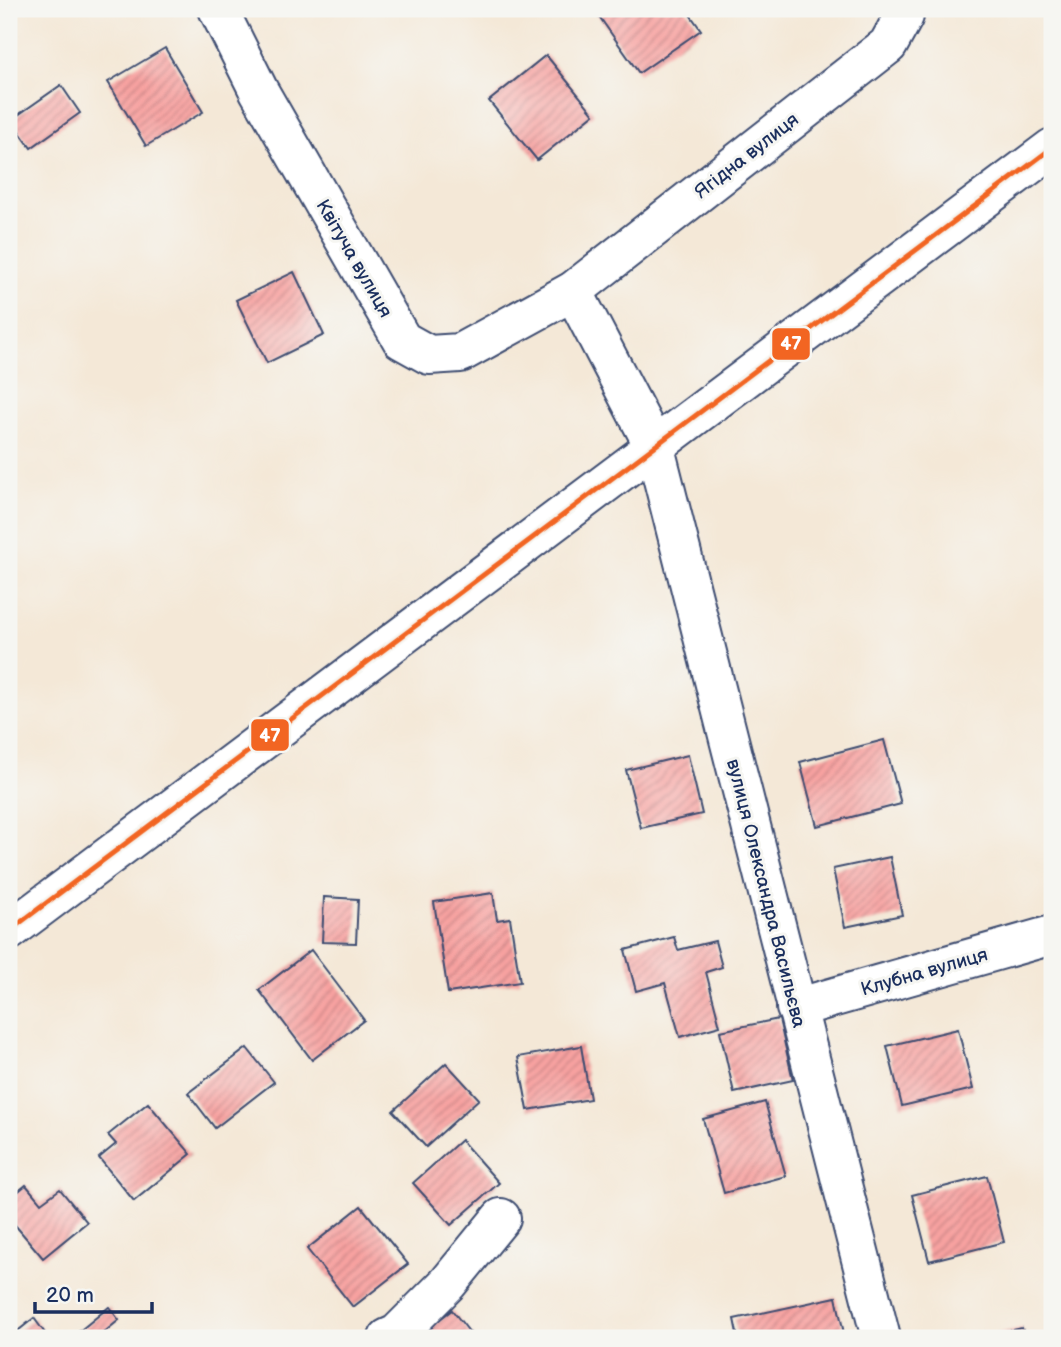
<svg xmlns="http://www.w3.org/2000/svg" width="1061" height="1347" viewBox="0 0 1061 1347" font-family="'Balsamiq Sans',sans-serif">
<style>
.building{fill:url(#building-hatch)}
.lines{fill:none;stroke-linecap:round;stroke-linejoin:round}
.minor-casing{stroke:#3c4b70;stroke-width:42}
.major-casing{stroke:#3c4b70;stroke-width:42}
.minor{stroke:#fff;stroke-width:38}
.major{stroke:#fff;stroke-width:38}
.bus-1-casing{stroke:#f6f6f2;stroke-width:10}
.bus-1{stroke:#f26522;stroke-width:5}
.labels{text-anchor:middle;stroke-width:6;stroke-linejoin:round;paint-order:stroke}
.street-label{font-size:19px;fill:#1b2f5e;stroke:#f6f6f2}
.line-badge{stroke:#f6f6f2;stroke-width:2.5}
.badge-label{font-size:19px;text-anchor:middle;font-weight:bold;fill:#fff}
</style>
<defs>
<pattern id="building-hatch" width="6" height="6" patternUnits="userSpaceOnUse" patternTransform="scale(1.75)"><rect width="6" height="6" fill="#f8a2a0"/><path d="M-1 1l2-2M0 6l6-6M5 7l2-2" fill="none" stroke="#c88486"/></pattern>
</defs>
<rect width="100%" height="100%" fill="#f6f6f2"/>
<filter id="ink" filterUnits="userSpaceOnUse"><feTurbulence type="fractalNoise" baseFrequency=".0143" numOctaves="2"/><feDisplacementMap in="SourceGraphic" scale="14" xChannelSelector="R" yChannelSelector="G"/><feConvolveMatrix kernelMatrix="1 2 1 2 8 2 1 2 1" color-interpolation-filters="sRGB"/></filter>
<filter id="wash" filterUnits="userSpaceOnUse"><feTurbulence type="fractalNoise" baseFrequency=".00686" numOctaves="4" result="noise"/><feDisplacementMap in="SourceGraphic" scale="28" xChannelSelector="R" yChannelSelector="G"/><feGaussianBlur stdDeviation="1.57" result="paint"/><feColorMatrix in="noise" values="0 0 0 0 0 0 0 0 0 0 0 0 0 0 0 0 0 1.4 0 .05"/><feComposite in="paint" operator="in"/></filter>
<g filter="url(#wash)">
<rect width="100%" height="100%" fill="#f4e8d7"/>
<g id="blocks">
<g class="building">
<path d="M600,9H686L701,30L639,73L596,12Z"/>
<path d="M165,48L203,112L146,146L108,82Z"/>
<path d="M546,55L594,114L537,160L489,101Z"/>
<path d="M61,85L80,113L31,148L11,120Z"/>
<path d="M294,272L324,335L267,363L236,300Z"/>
<path d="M884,740L901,804L817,826L800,762Z"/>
<path d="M688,755L702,814L641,828L626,770Z"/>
<path d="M890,857L902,915L845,927L833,869Z"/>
<path d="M493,893L497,920L510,918L520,982L448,993L434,902Z"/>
<path d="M324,897L358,899L356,943L322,942Z"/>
<path d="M674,937L678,950L715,941L722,967L706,972L720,1026L680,1037L665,983L636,991L625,950Z"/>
<path d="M311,950L364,1020L312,1060L259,990Z"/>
<path d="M779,1019L793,1080L734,1093L720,1031Z"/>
<path d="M958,1029L973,1089L902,1106L887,1046Z"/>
<path d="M581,1046L590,1099L528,1110L518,1057Z"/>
<path d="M247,1048L274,1082L215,1128L188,1093Z"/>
<path d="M446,1063L479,1099L426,1147L393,1111Z"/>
<path d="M765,1102L786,1176L724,1193L703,1119Z"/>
<path d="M148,1103L191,1154L134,1201L99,1158L116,1144L108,1135Z"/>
<path d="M461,1140L499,1183L451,1225L413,1183Z"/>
<path d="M987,1176L1004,1242L929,1261L912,1195Z"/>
<path d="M26,1185L41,1203L60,1189L87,1222L43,1258L15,1225L9,1230V1199Z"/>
<path d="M361,1206L408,1264L353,1307L307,1249Z"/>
<path d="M836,1297L845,1338H738L734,1319Z"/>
<path d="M109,1307L119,1320L97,1338H71Z"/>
<path d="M452,1310L474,1338H415Z"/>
<path d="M34,1318L47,1336L44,1338H9Z"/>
<path d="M1022,1328L1025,1338H984L983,1337Z"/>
</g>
</g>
</g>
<g filter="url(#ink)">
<use href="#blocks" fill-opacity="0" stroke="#3c4b70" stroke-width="2"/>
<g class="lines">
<defs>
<g id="minor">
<path d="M218,9L259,91L402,340L429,355L460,353L573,291L888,45L904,16L903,9"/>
<path d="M573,291L655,448L881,1338"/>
<path d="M796,1008L1052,935"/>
<path d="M388,1338L397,1334L448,1283L501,1218"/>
</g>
<path id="major" d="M9,931L1052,148"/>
</defs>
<use href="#minor" class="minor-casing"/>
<use href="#major" class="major-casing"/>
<use href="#minor" class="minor"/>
<use href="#major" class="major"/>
<defs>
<path id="bus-1" d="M9,931L1052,148"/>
</defs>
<use href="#bus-1" class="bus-1-casing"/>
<use href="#bus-1" class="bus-1"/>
</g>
</g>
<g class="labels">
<g class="street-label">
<text transform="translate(746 155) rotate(-38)" y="7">Ягідна вулиця</text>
<text transform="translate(355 258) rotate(60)" y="7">Квітуча вулиця</text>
<text transform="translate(767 893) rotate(76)" y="7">вулиця Олександра Васильєва</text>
<text transform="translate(924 971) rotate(-16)" y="7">Клубна вулиця</text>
</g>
</g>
<g class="line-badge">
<rect x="771" y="327" width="40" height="34" rx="7" fill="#f26522"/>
<rect x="250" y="718" width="40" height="34" rx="7" fill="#f26522"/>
</g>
<g class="badge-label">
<text x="791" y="350">47</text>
<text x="270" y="742">47</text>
</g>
<rect width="1061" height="1347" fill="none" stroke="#f6f6f2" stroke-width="35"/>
<path d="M35 1302v10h117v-10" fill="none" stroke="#1b2f5e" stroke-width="3.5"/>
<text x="46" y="1302" font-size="21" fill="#1b2f5e" stroke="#f6f6f2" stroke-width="5" paint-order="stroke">20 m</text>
</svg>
